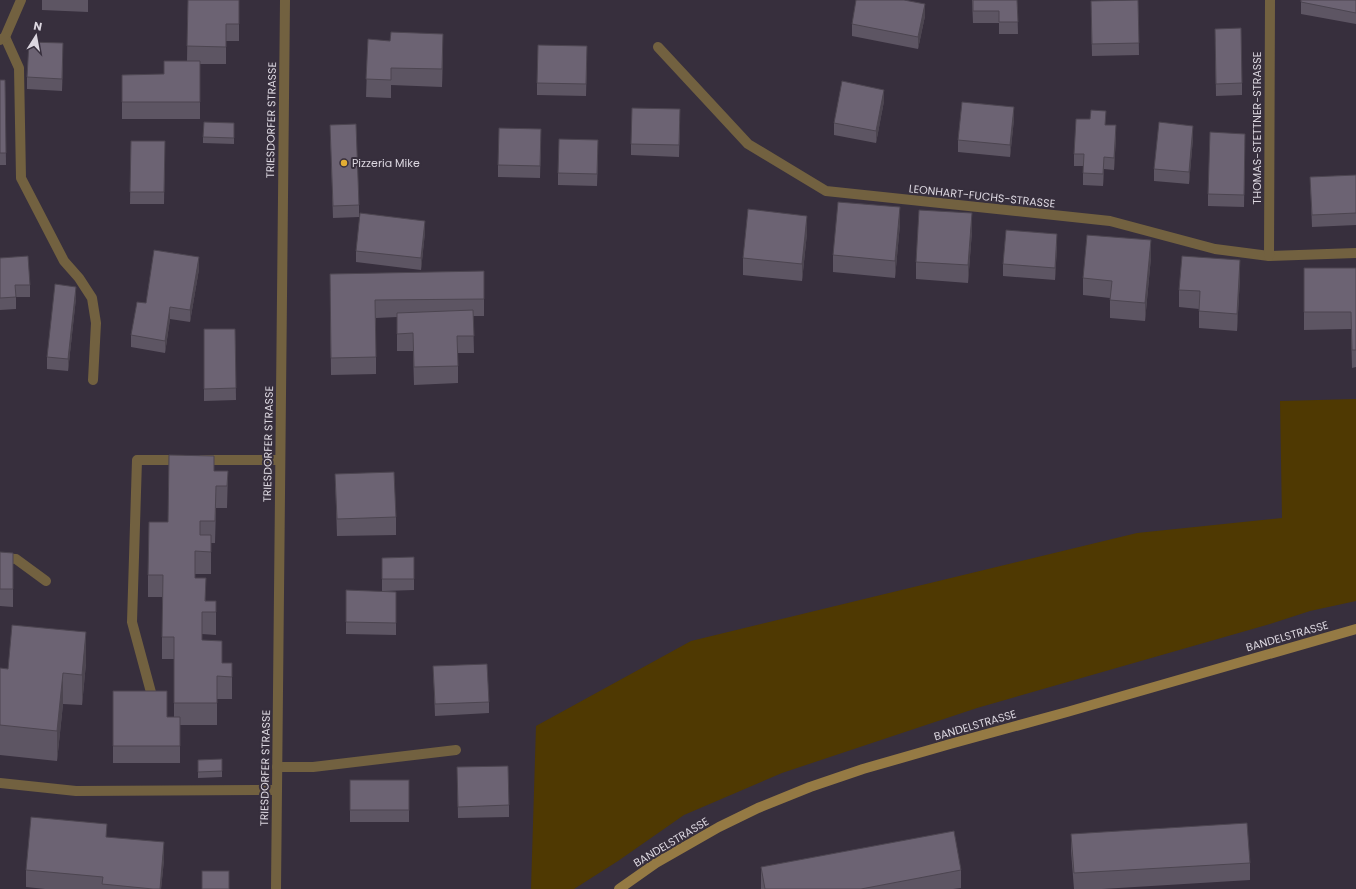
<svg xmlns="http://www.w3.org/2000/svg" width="1356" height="889" viewBox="0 0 1356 889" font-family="Poppins,sans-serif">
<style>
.green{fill:#4f3902}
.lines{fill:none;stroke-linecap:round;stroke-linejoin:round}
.lane{stroke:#726140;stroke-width:10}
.street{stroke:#726140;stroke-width:10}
.secondary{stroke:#957a44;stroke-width:10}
.wall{fill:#5d5563}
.shaded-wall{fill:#4c4550}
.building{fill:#6c6373;stroke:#4c4550}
.poi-dot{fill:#e3ae34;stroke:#372f3d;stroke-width:1.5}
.labels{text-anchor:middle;stroke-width:4;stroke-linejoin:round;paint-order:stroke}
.street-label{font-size:11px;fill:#dcd7e0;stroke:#372f3d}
.poi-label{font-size:11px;fill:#dcd7e0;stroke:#372f3d;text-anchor:start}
</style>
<rect width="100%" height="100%" fill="#372f3d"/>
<path class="green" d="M1356,399V601L1310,611L1270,624L977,708L782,773L684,815L618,861L574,889H531L536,726L691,641L1137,533L1282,518L1280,401Z"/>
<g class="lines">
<g class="lane">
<path d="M202,460H280"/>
<path d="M0,558L16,559L46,581"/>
<path d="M152,696L132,622L137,460H182"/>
<path d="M277,767H313L456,750"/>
<path d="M0,783L76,791L277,790"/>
</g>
<g class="street">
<path d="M5,37L19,68L21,178L64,261L79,278L92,298L96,323L93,380"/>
<path d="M0,40L5,37L21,0"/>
<path d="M658,47L748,144L826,191L1110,221L1215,249L1269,256L1356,253"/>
<path d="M1269,256L1270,0"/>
<path d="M276,889L285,0"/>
</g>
<path class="secondary" d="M619,889L656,863L719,827L758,808L810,787L863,769L950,744L1067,712L1356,629"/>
</g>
<g class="wall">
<path d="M42,0H88V12L42,10Z"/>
<path d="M188,0H239V41H226V64H200V119H122V75L164,74L187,61Z"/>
<path d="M972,0H1017L1018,34H999V23H973Z"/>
<path d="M1138,0L1139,55L1092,56L1091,13Z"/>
<path d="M1356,0V24L1301,14V2Z"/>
<path d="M925,16L918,49L852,36V24Z"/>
<path d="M368,39L443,51L442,87L391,85V98L366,97Z"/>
<path d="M1215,41L1242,83V95L1216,96Z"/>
<path d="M63,55L62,91L27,89V77Z"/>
<path d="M587,58L586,96L537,95V83Z"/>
<path d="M0,80H5L6,165H0Z"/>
<path d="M884,101L876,143L834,135V123Z"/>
<path d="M1014,119L1010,157L958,152V140Z"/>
<path d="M680,121L679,157L631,155V144Z"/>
<path d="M234,123V144L203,143V137Z"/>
<path d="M330,125L359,205V217L333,218Z"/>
<path d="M1106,125L1116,137L1114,170L1104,169L1103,186L1083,185V166H1074V154Z"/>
<path d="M1193,138L1189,184L1154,181V169Z"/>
<path d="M131,141H165L164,204H130Z"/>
<path d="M541,141L540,178L498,177V165Z"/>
<path d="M1245,145L1244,207L1208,206V194Z"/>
<path d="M598,152L597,186L558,185V173Z"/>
<path d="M1356,175V225L1312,227L1310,177Z"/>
<path d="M900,224L895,278L833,272V255Z"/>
<path d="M972,231L968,283L916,279V262Z"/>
<path d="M425,232L421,270L356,262V251Z"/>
<path d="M807,233L802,281L743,275V258Z"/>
<path d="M1057,246L1055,280L1003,276V264Z"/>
<path d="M1151,257L1145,321L1110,318V298L1083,295V278Z"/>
<path d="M0,258L30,285V297H16V309L0,310Z"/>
<path d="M1304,268H1356V367L1352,368L1351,329L1304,330Z"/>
<path d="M199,269L190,322L170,319L165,353L131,347V335L146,303Z"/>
<path d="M484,271V316H473L474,353H458V383L414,385L413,351H397V317L376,318V374L331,375L330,291Z"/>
<path d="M1240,277L1237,331L1199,328V309L1179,307V290Z"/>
<path d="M76,298L68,371L47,369V357Z"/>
<path d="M204,329H235L236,400L204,401Z"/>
<path d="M214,471H228L227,508H216L215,543H211V574H195V578L206,601H216V635L202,634V640L222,663H232V699H217V725H180V763H113V691L167,717H174V659H162V597H148V575L168,522Z"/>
<path d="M335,474L396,517V535L337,536Z"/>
<path d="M0,552L13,570V607L0,606Z"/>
<path d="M414,557V590L384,591L396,592V635L346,634V622L382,591V558Z"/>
<path d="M86,663L82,705L63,704L57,761L0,755V668L8,669Z"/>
<path d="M433,666L489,702V713L435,716Z"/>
<path d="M222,759V777L198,778V760Z"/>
<path d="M457,767L509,805V817L458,818Z"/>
<rect x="350" y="780" width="59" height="42"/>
<path d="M1071,834L1250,863V880L1102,889H1074L1071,851Z"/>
<path d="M164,860L161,889H45L26,887V870Z"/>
<path d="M761,867L961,870V888L953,889H761Z"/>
</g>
<g class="shaded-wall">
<path d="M925,4V16L918,49V37Z"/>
<path d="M443,34V51L442,87V69Z"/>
<path d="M63,43V55L62,91V79Z"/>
<path d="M884,90V101L876,143V131Z"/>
<path d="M1014,107V119L1010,157V145Z"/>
<path d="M1116,125V137L1114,170V158Z"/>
<path d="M1193,126V138L1189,184V172Z"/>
<path d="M598,140V152L597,186V174Z"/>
<path d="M1104,157V169L1103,186V174Z"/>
<path d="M900,207V224L895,278V261Z"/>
<path d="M972,213V231L968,283V265Z"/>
<path d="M807,216V233L802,281V264Z"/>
<path d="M425,221V232L421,270V258Z"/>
<path d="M1057,234V246L1055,280V268Z"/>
<path d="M1151,240V257L1145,321V303Z"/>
<path d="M199,257V269L190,322V310Z"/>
<path d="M1240,260V277L1237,331V314Z"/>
<path d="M76,287V298L68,371V359Z"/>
<path d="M170,307V319L165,353V341Z"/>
<path d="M86,632V663L82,705V675Z"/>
<path d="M63,673V704L57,761V731Z"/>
<path d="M164,842V860L161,889H160Z"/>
</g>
<g class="building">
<path d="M188,0H239V24H226V47L187,46Z"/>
<path d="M856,0H904L925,4L918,37L852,24Z"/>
<path d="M973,0H1017L1018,22H999V11H973Z"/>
<path d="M1138,0L1139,43L1092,44L1091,1Z"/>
<path d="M1301,0H1356V13L1301,2Z"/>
<path d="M1241,28L1242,83L1216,84L1215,29Z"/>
<path d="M391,32L443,34L442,69L391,68V80L366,79L368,39L390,41Z"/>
<path d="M29,42L63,43L62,79L27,77Z"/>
<path d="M538,45L587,46L586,84L537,83Z"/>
<path d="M164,61H200V102H122V75L164,74Z"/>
<path d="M0,80H5L6,153H0Z"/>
<path d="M842,81L884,90L876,131L834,123Z"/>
<path d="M962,102L1014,107L1010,145L958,140Z"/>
<path d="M632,108L680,109L679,145L631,144Z"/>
<path d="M1091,110L1106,111L1105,125H1116L1114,158L1104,157L1103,174L1083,173L1084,154H1074L1076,119H1090Z"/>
<path d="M204,122L234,123V138L203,137Z"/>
<path d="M1159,122L1193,126L1189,172L1154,169Z"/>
<path d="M356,124L359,205L333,206L330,125Z"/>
<path d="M499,128L541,129L540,166L498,165Z"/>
<path d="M1210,132L1245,134L1244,195L1208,194Z"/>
<path d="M559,139L598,140L597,174L558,173Z"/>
<path d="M131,141H165L164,192H130Z"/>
<path d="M1356,175V213L1312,215L1310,177Z"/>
<path d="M838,202L900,207L895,261L833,255Z"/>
<path d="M748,209L807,216L802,264L743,258Z"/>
<path d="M919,210L972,213L968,265L916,262Z"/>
<path d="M360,213L425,221L421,258L356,251Z"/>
<path d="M1006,230L1057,234L1055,268L1003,264Z"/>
<path d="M1087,235L1151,240L1145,303L1110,300L1112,281L1083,278Z"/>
<path d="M154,250L199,257L190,310L170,307L165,341L131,335L137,302L146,303Z"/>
<path d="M28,256L30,285H15L16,297L0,298V258Z"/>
<path d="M1182,256L1240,260L1237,314L1199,311L1200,291L1179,290Z"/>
<path d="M1304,268H1356V350H1352L1351,312H1304Z"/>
<path d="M484,271V299L375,300L376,357L331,358L330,274Z"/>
<path d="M55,284L76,287L68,359L47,357Z"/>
<path d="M473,310L474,336H457L458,366L414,367L413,333L397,334V313Z"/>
<path d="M204,329H235L236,388L204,389Z"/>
<path d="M169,455L214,456V471H228L227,486H216L215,521H200V535H211V552L195,551V578H206L205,601H216V612H202V640L222,641V663H232V677L217,676V703H174V637H162L163,575H148L149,522H168Z"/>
<path d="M394,472L396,517L337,519L335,474Z"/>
<path d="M0,552L13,553V589H0Z"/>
<path d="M414,557V579H382V558Z"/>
<path d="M346,590L396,592V623L346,622Z"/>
<path d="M12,625L86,632L82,675L63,673L57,731L0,725V668L8,669Z"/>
<path d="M487,664L489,702L435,704L433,666Z"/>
<path d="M113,691H167V717H180V746H113Z"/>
<path d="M222,759V771L198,772V760Z"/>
<path d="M508,766L509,805L458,807L457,767Z"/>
<rect x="350" y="780" width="59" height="30"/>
<path d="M31,817L107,824L106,837L164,842L160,889H153L102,884L103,877L26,870Z"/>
<path d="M1247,823L1250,863L1074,873L1071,834Z"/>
<path d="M954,831L961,870L861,889H765L761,867Z"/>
<rect x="202" y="871" width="27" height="18"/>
</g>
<circle class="poi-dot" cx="344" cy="163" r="4"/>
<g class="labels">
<g class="street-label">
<text transform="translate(271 120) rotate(-89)" y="4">TRIESDORFER STRASSE</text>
<text transform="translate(1257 128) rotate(-90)" y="4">THOMAS-STETTNER-STRASSE</text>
<text transform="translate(982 196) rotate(6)" y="4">LEONHART-FUCHS-STRASSE</text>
<text transform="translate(268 444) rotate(-89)" y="4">TRIESDORFER STRASSE</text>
<text transform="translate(1287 636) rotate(-16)" y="4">BANDELSTRASSE</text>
<text transform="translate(975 725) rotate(-16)" y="4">BANDELSTRASSE</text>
<text transform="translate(265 768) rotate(-89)" y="4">TRIESDORFER STRASSE</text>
<text transform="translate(671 842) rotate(-31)" y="4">BANDELSTRASSE</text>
</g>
<g class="poi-label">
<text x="352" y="167">Pizzeria Mike</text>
</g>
</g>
<g transform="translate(36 36) rotate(11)" stroke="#372f3d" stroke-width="3" paint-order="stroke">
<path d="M0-3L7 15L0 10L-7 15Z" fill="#dcd7e0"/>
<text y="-6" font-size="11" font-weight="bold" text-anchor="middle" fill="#dcd7e0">N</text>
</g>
</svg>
